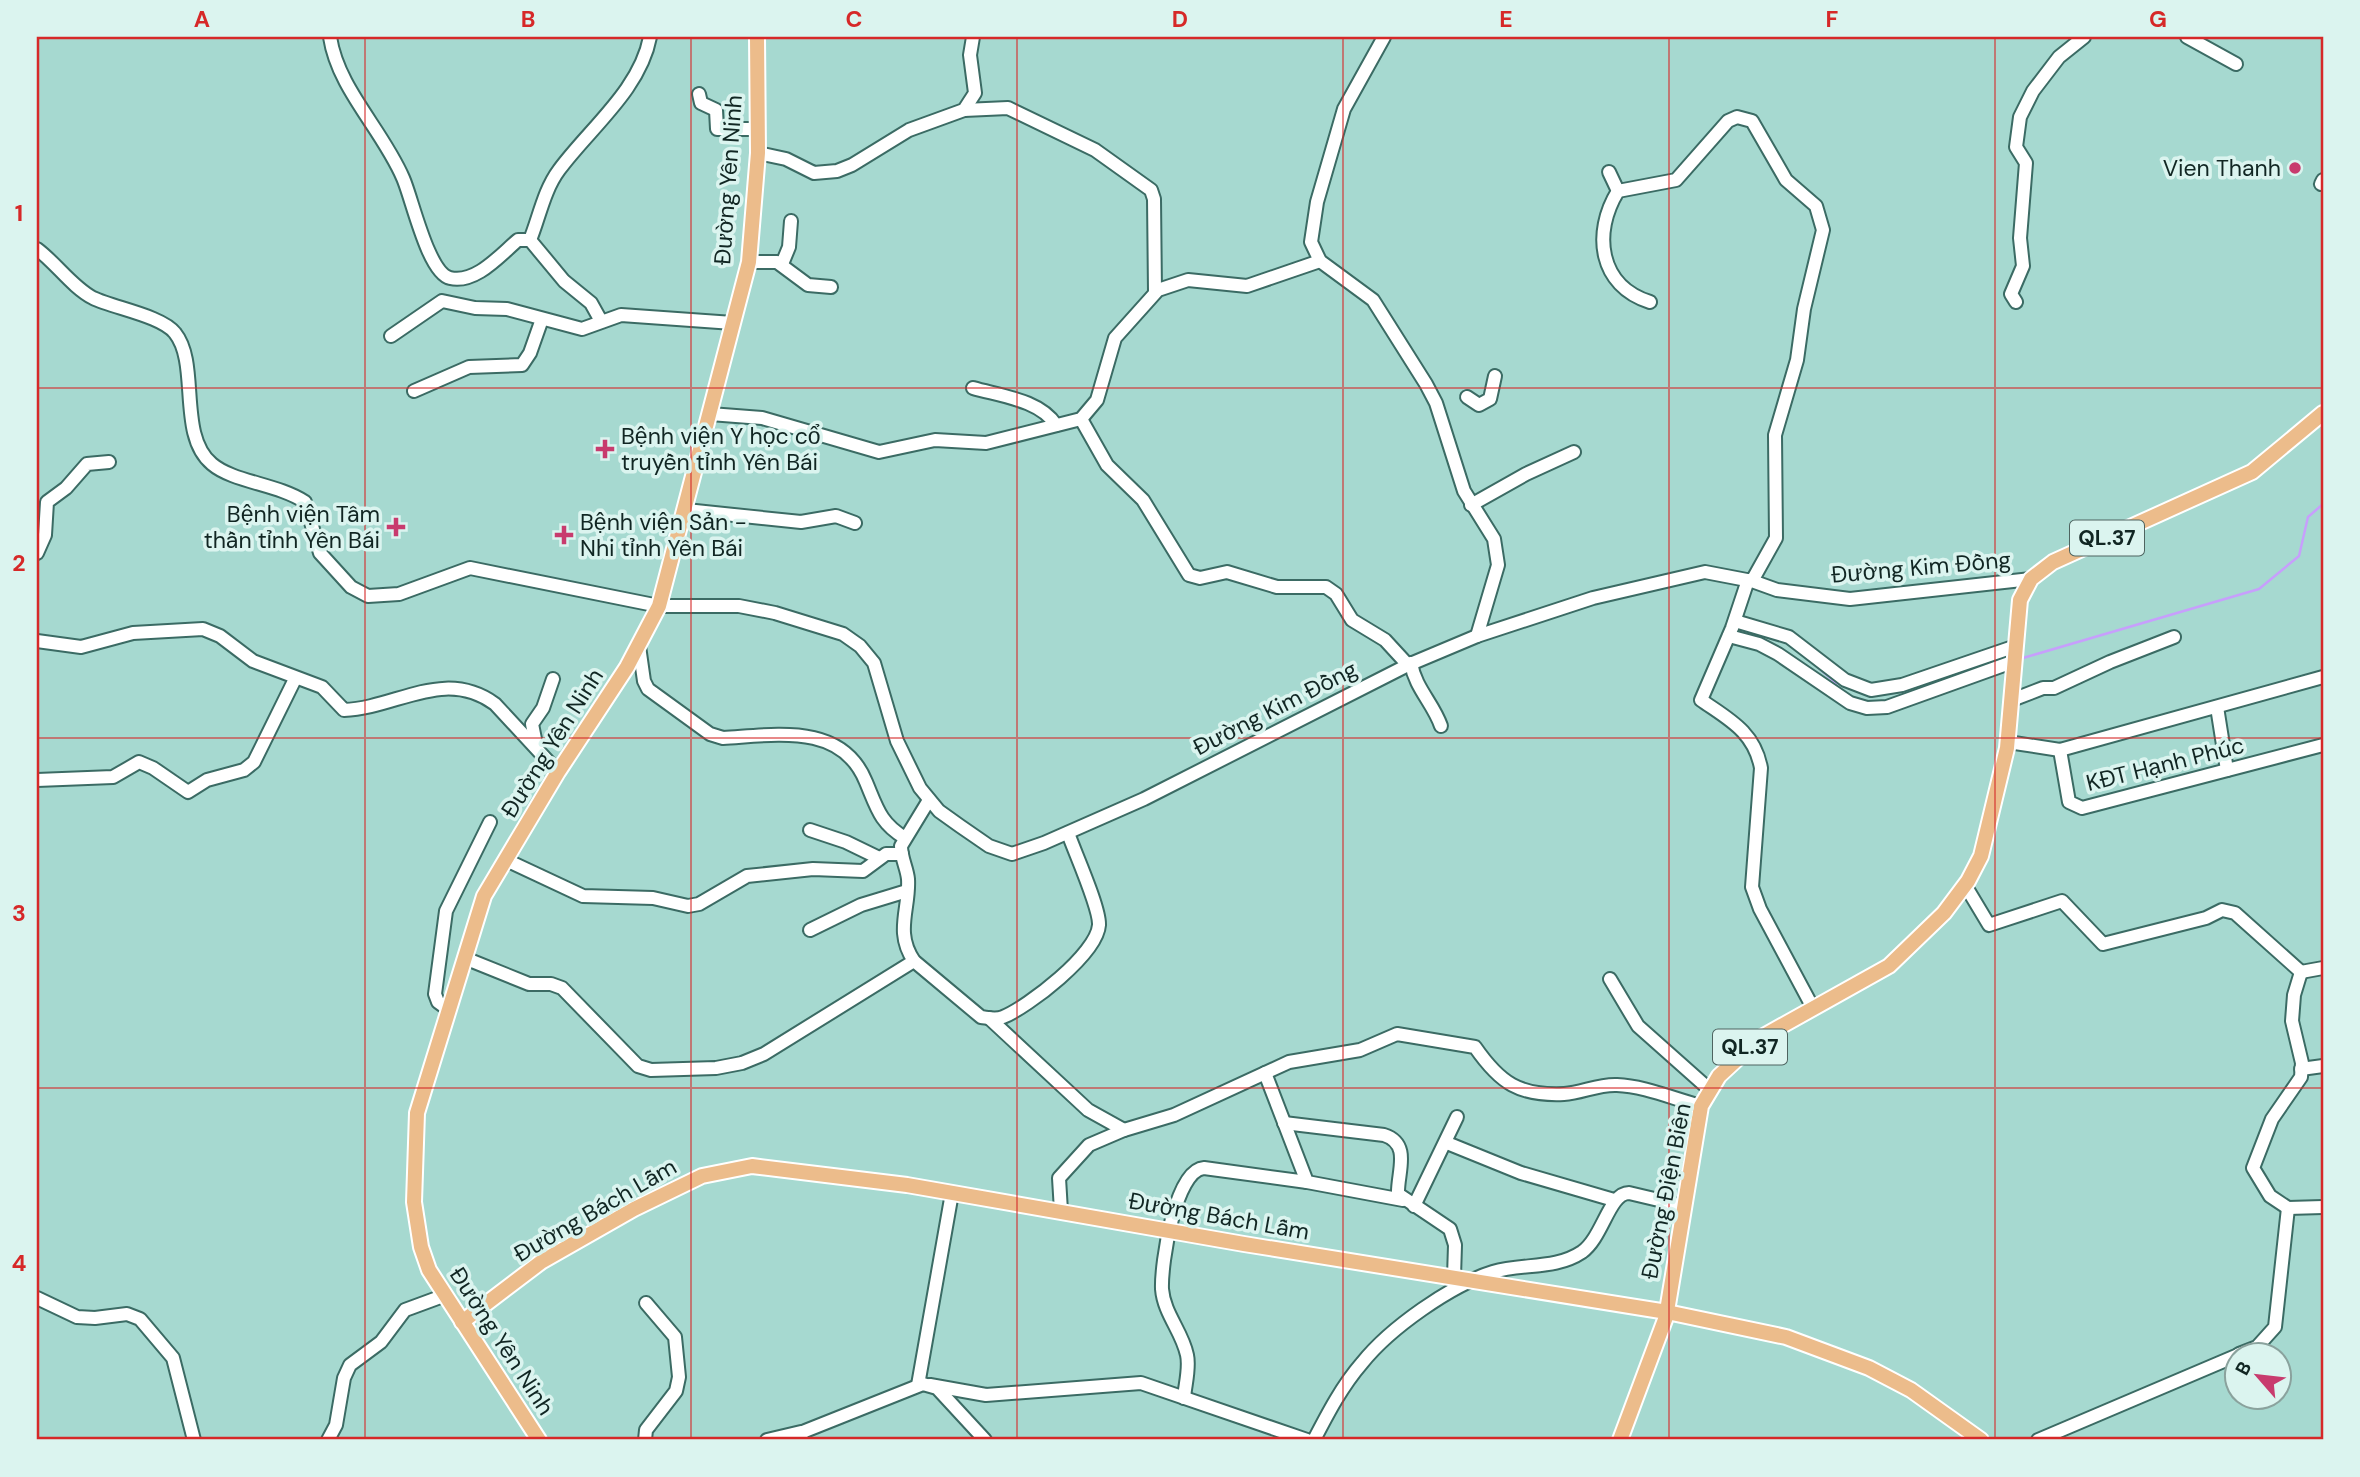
<svg xmlns="http://www.w3.org/2000/svg" width="2360" height="1477" viewBox="0 0 2360 1477" font-family="'DM Sans',sans-serif">
<style>
.lines{fill:none;stroke-linecap:round;stroke-linejoin:round}
.stream{stroke:#c79ffc;stroke-width:2.5}
.minor-casing{stroke:#3b6b64;stroke-width:16}
.major-casing{stroke:#fff;stroke-width:18}
.minor{stroke:#fff;stroke-width:12}
.major{stroke:#ecbc8b;stroke-width:14}
.grid{fill:none;stroke:#d62828;stroke-width:2;stroke-opacity:0.55}
.poi-dot{fill:#c83b6e;stroke:#dbf4ef;stroke-width:2.5}
.labels{text-anchor:middle;stroke-width:7;stroke-linejoin:round;paint-order:stroke}
.shield{fill:#dbf4ef;stroke:#4e6460;stroke-width:2}
.shield-label{font-size:21px;font-weight:bold;fill:#112623}
.poi-label{font-size:23px;fill:#112623;stroke:#dbf4ef;text-anchor:end}
.street-label{font-size:23px;fill:#112623;stroke:#dbf4ef}
.neatline{fill:none;stroke:#d62828;stroke-width:2.5}
.grid-label{font-size:23px;text-anchor:middle;font-weight:bold;fill:#d62828}
</style>
<rect width="100%" height="100%" fill="#a6d9d0"/>
<g class="lines">
<g class="stream">
<path d="M2023,658L2259,589L2299,556L2308,517L2323,504"/>
<path d="M1812,662L1835,682L1866,694"/>
<path d="M1939,678L1970,671"/>
<path d="M1876,695L1893,693"/>
</g>
<defs>
<g id="minor">
<path d="M330,37C338,89 382,129 403,178C412,198 428,273 450,278C476,284 500,255 518,240H530L564,281L591,303L601,321"/>
<path d="M1384,37L1344,109L1317,202L1311,242L1320,261L1373,300L1426,384L1436,403L1464,491L1494,539L1498,565L1477,636"/>
<path d="M2187,37L2236,64"/>
<path d="M699,94L701,103L716,110L717,129H758"/>
<path d="M964,110L1008,108L1095,150L1151,190L1154,199L1155,292"/>
<path d="M758,153L786,159L814,173L837,171L852,165L909,130L964,110L975,93L970,55L973,37"/>
<path d="M1609,172L1618,191"/>
<path d="M2321,184L2323,180"/>
<path d="M530,240C539,218 544,190 559,170C589,129 640,90 650,37"/>
<path d="M37,249C56,263 72,287 93,298C114,308 162,316 175,333C200,364 177,435 212,464C233,482 278,484 305,502L320,553L351,587L368,596L399,594L470,568L659,606H739L775,613L843,634L860,646L874,663L897,741L920,788L939,811L960,826L989,846L1012,854L1044,843L1144,799L1408,665L1477,636L1593,598L1705,572L1752,581L1777,590L1850,599L2031,579"/>
<path d="M749,262H777L808,285L831,287"/>
<path d="M782,264L789,247L791,221"/>
<path d="M1650,302C1599,286 1592,233 1618,191L1676,180L1728,121L1737,117L1752,121L1786,180L1816,206L1823,230L1804,309L1797,360L1775,435L1776,538L1752,581"/>
<path d="M2016,302L2011,294L2023,266L2020,238L2026,163L2016,147L2020,117L2033,91L2059,57L2084,37"/>
<path d="M391,336L442,301L475,308L507,309L582,329L621,315L733,323"/>
<path d="M973,388C1001,396 1040,400 1056,425"/>
<path d="M414,391L469,367L522,365L530,353L542,319"/>
<path d="M1467,397L1479,405L1490,399L1495,376"/>
<path d="M710,414L762,418L879,452L935,440L986,443L1081,419L1097,400L1115,338L1158,290L1188,280L1247,286L1320,261"/>
<path d="M1081,419L1107,465L1143,500L1189,575L1200,578L1227,572L1277,587H1326L1336,594L1352,620L1385,640L1408,665"/>
<path d="M1471,505L1526,474L1574,452"/>
<path d="M686,510L801,522L836,516L855,523"/>
<path d="M37,553L45,535L47,502L66,488L87,464L109,462"/>
<path d="M1748,580L1732,628L1701,700C1728,719 1754,731 1761,768L1752,887L1760,909L1813,1008"/>
<path d="M1735,621L1789,637L1845,680L1871,690L1902,685L2016,646"/>
<path d="M1729,636L1759,644L1778,654L1850,703L1867,708L1887,707L2015,661"/>
<path d="M37,641L81,647L133,633L203,629L220,636L253,661L322,687L344,710C397,708 444,667 495,704L558,772"/>
<path d="M639,646L644,681L648,689L710,734L723,738C775,735 842,722 866,782C877,808 880,823 905,838"/>
<path d="M1411,663C1415,688 1433,703 1441,726"/>
<path d="M2012,700L2043,688H2054L2110,662L2174,637"/>
<path d="M2217,707L2227,770"/>
<path d="M2008,742L2060,750L2323,677"/>
<path d="M536,744L532,724L543,708L553,679"/>
<path d="M2060,750L2069,802L2082,808L2323,745"/>
<path d="M37,780L113,777L139,762L153,768L188,792L207,780L244,770L254,762L295,679"/>
<path d="M929,800L901,846C901,858 907,868 908,879C910,908 894,932 914,961L981,1017C989,1018 996,1020 1003,1017C1028,1007 1097,954 1099,925C1100,908 1075,853 1068,833"/>
<path d="M810,830L846,842L879,858"/>
<path d="M506,860L583,896L653,898L688,906L699,904L747,876L813,869L863,871L886,854H902"/>
<path d="M1965,885L1989,925L2062,901L2103,944L2206,918L2222,910L2235,913L2301,972L2294,995L2292,1021L2302,1063L2301,1077L2272,1119L2253,1168L2270,1196L2288,1208"/>
<path d="M810,930L861,905L907,891"/>
<path d="M467,959L529,984H551L562,988L638,1066L651,1070L716,1068L742,1063L764,1054L914,961"/>
<path d="M2301,972L2323,968"/>
<path d="M1610,979L1638,1026L1710,1090"/>
<path d="M449,1010L438,1002L435,994L446,911L490,822"/>
<path d="M989,1018L1088,1110L1124,1130"/>
<path d="M2301,1069L2323,1066"/>
<path d="M1265,1073L1307,1182L1403,1200"/>
<path d="M1284,1123L1384,1135C1412,1144 1397,1173 1398,1194L1450,1229L1455,1245L1454,1277"/>
<path d="M1447,1143L1521,1173L1614,1200"/>
<path d="M1414,1206L1457,1117"/>
<path d="M2288,1208L2323,1207"/>
<path d="M1061,1211L1059,1178L1089,1145L1124,1130L1174,1115L1289,1062L1360,1050L1397,1034L1475,1047C1500,1083 1519,1096 1564,1094C1582,1093 1598,1084 1617,1085C1644,1086 1674,1099 1701,1106"/>
<path d="M37,1298L77,1317L95,1318L127,1314L140,1319L173,1358L194,1440"/>
<path d="M2239,1354L2257,1347L2275,1327L2288,1208"/>
<path d="M918,1385L952,1193"/>
<path d="M930,1385L986,1395L1141,1383L1307,1440"/>
<path d="M1184,1398C1185,1385 1190,1368 1187,1355C1182,1331 1164,1314 1162,1289C1161,1264 1175,1170 1204,1168L1307,1182"/>
<path d="M328,1440L336,1425L344,1378L350,1365L381,1342L405,1310L443,1296"/>
<path d="M645,1440L646,1430L676,1391L679,1377L675,1337L646,1303"/>
<path d="M767,1440L801,1432"/>
<path d="M792,1440L805,1431L923,1384L937,1388L985,1440"/>
<path d="M1314,1440C1328,1413 1342,1386 1362,1363C1390,1328 1451,1285 1493,1272C1523,1263 1555,1270 1582,1252C1603,1237 1609,1193 1629,1193L1684,1206"/>
<path d="M2038,1440L2238,1355"/>
</g>
<g id="major">
<path d="M462,1322L541,1262L634,1209L702,1176L752,1166L907,1185L1244,1244L1667,1312L1786,1337L1869,1368L1911,1390L1981,1440"/>
<path d="M539,1440L429,1270L421,1247L414,1202L417,1113L484,896L558,772L627,667L659,606L749,262L758,153L757,37"/>
<path d="M1620,1440L1666,1317L1701,1106L1719,1076L1760,1038L1889,966L1944,913L1968,881L1981,856L2007,748L2020,600L2031,579L2053,562L2252,472L2323,413"/>
</g>
</defs>
<use href="#minor" class="minor-casing"/>
<use href="#major" class="major-casing"/>
<use href="#minor" class="minor"/>
<use href="#major" class="major"/>
</g>
<path class="grid" d="M365,37V1440M691,37V1440M1017,37V1440M1343,37V1440M1669,37V1440M1995,37V1440M37,388H2323M37,738H2323M37,1088H2323"/>
<g class="poi-dot">
<circle cx="2295" cy="168" r="7"/>
<path d="M601.5 438.5h7v7h7v7h-7v7h-7v-7h-7v-7h7z"/>
<path d="M392.5 516.5h7v7h7v7h-7v7h-7v-7h-7v-7h7z"/>
<path d="M560.5 524.5h7v7h7v7h-7v7h-7v-7h-7v-7h7z"/>
</g>
<g class="labels">
<g class="shield">
<rect x="2070" y="520.5" width="74" height="35" rx="5"/>
<rect x="1713" y="1029.5" width="74" height="35" rx="5"/>
</g>
<g class="shield-label">
<text x="2107" y="545">QL.37</text>
<text x="1750" y="1054">QL.37</text>
</g>
<g class="poi-label">
<text x="2281" y="176">Vien Thanh</text>
<text x="621" y="444" text-anchor="start">Bệnh viện Y học cổ<tspan x="621" dy="26">truyền tỉnh Yên Bái</tspan></text>
<text x="380" y="522">Bệnh viện Tâm<tspan x="380" dy="26">thần tỉnh Yên Bái</tspan></text>
<text x="580" y="530" text-anchor="start">Bệnh viện Sản -<tspan x="580" dy="26">Nhi tỉnh Yên Bái</tspan></text>
</g>
<g class="street-label">
<text transform="translate(728 180) rotate(-86)" y="8">Đường Yên Ninh</text>
<text transform="translate(1921 567) rotate(-5)" y="8">Đường Kim Đồng</text>
<text transform="translate(1275 708) rotate(-27)" y="8">Đường Kim Đồng</text>
<text transform="translate(552 743) rotate(-58)" y="8">Đường Yên Ninh</text>
<text transform="translate(2165 764) rotate(-14)" y="8">KĐT Hạnh Phúc</text>
<text transform="translate(1666 1191) rotate(-79)" y="8">Đường Điện Biên</text>
<text transform="translate(595 1210) rotate(-30)" y="8">Đường Bách Lẫm</text>
<text transform="translate(1219 1216) rotate(10)" y="8">Đường Bách Lẫm</text>
<text transform="translate(502 1341) rotate(57)" y="8">Đường Yên Ninh</text>
</g>
</g>
<rect width="2360" height="1477" fill="none" stroke="#dbf4ef" stroke-width="77"/>
<g transform="translate(2258 1376) rotate(298)"><circle r="33" fill="#dbf4ef" stroke="#8aa29d" stroke-width="2"/>
<path d="M0-5L12 26L0 18L-12 26Z" fill="#c83b6e"/>
<text y="-10" font-size="19" font-weight="bold" text-anchor="middle" fill="#112623">B</text>
</g>
<rect x="38" y="38" width="2284" height="1400" class="neatline"/>
<g class="grid-label">
<text x="202" y="27">A</text>
<text x="528" y="27">B</text>
<text x="854" y="27">C</text>
<text x="1180" y="27">D</text>
<text x="1506" y="27">E</text>
<text x="1832" y="27">F</text>
<text x="2158" y="27">G</text>
<text x="19" y="221">1</text>
<text x="19" y="571">2</text>
<text x="19" y="921">3</text>
<text x="19" y="1271">4</text>
</g>
</svg>
